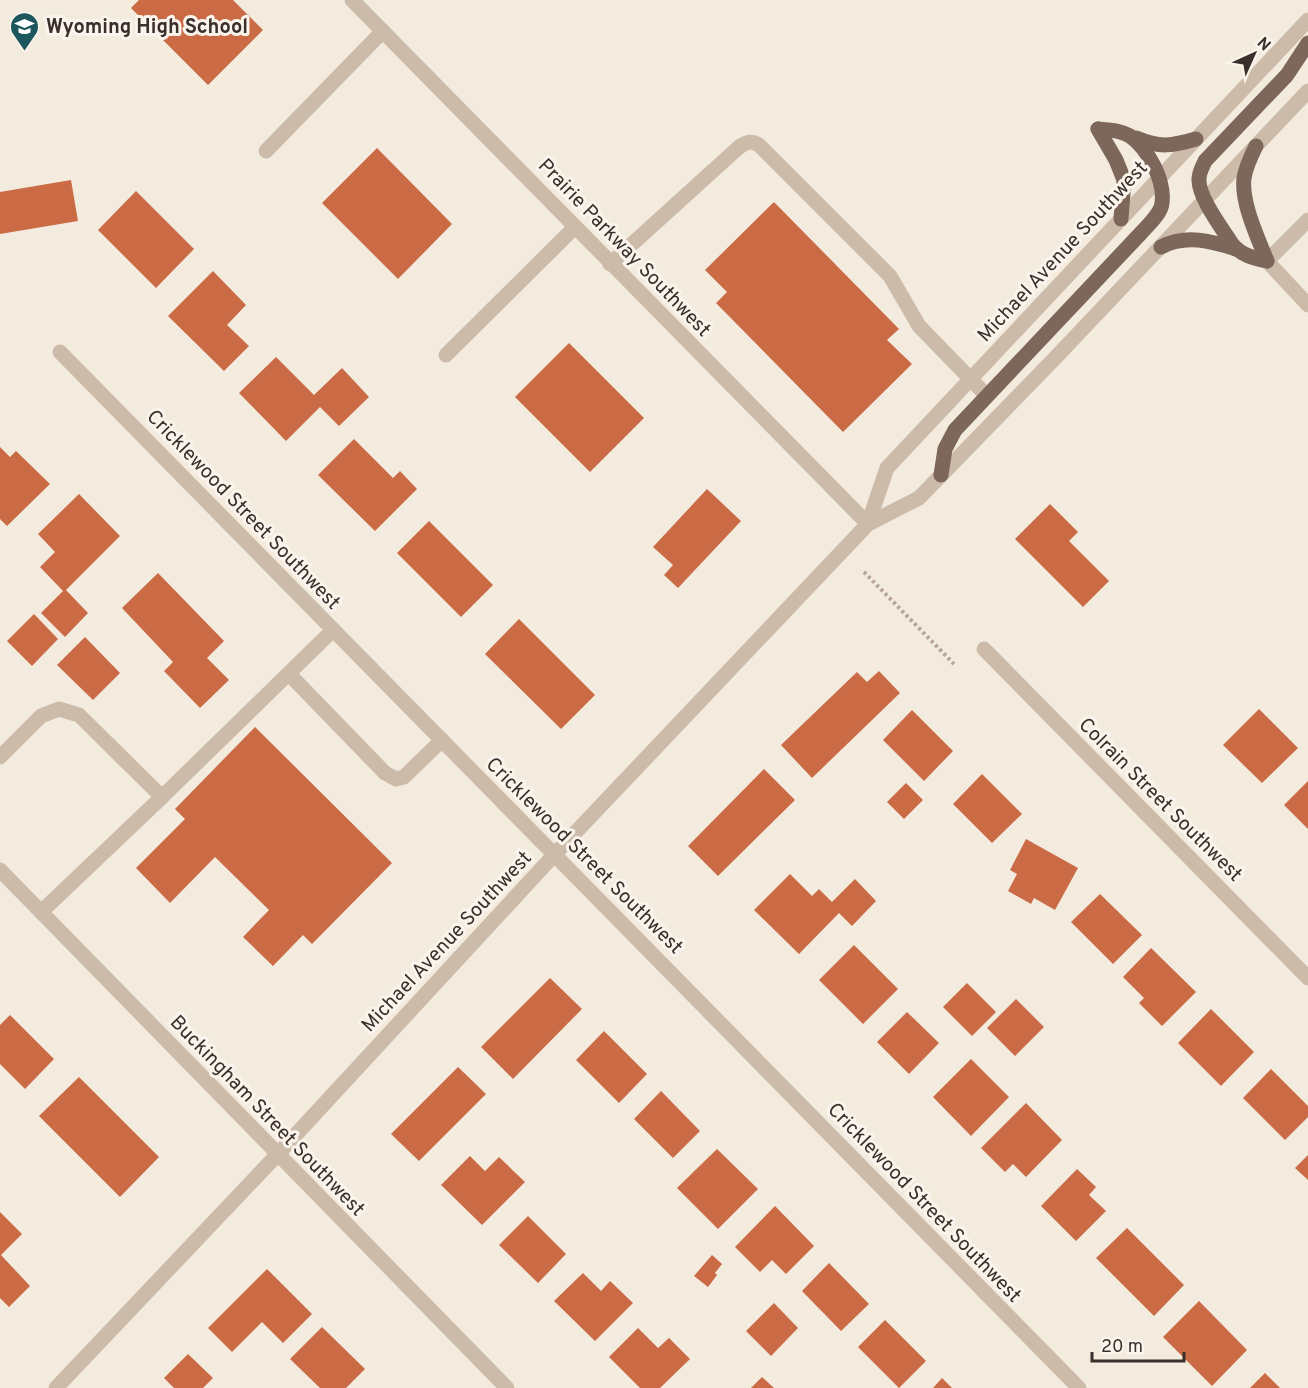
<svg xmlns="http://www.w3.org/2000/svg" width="1308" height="1388" viewBox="0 0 1308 1388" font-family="Overpass,sans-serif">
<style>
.building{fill:#ca6b46}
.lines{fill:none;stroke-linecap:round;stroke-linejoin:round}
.path{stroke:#b9a594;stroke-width:4;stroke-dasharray:3 3;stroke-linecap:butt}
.minor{stroke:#cdbbaa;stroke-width:15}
.major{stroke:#7c675a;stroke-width:15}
.labels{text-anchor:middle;stroke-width:6;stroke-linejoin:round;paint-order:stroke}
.poi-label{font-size:20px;font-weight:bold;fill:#3a2f2a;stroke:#fbf4ec;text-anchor:start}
.street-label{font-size:20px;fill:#3a2f2a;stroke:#fbf4ec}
</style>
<rect width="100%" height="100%" fill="#f4ebdf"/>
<g class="building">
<path d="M139,0H233L263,30L208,85L131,8Z"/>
<path d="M377,148L452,224L398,279L322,203Z"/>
<path d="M71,180L78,221L0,234V192Z"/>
<path d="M136,191L194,249L156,288L98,230Z"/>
<path d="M774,202L899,329L887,340L912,364L843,432L716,303L727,292L705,270Z"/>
<path d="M213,271L246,305L227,325L249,346L224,371L168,316Z"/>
<path d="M569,343L644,418L590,472L515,397Z"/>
<path d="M276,357L314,395L342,368L369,397L339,426L320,407L286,441L239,393Z"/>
<path d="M354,439L393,478L400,471L417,489L375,531L318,475Z"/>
<path d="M0,447L10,457L16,451L50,484L7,526L0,519Z"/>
<path d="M707,489L741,521L678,588L664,575L673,565L653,547Z"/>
<path d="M79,494L120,536L66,590L88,613L65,637L41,613L63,591L40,567L55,552L38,534Z"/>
<path d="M1050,504L1078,532L1069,541L1109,581L1083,607L1015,539Z"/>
<path d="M429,521L493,585L461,617L397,553Z"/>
<path d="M158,573L224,641L207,658L229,680L200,708L164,671L173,662L122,608Z"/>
<path d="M34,614L58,639L32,666L7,641Z"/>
<path d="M519,619L595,695L561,729L485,654Z"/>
<path d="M85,637L120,673L93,700L57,665Z"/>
<path d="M879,671L900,693L812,778L781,745L857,672L867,682Z"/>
<path d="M1259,709L1298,748L1262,783L1223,745Z"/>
<path d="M912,710L953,751L924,781L883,740Z"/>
<path d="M255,727L392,863L312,944L303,935L273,966L243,937L269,910L215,857L170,903L136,868L185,819L175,809Z"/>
<path d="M764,769L795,800L718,876L688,846Z"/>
<path d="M982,774L1022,814L992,843L953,804Z"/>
<path d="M1308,781V829L1284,805Z"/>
<path d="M906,783L923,800L904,819L887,802Z"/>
<path d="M1026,839L1078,868L1055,910L1034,898L1031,904L1008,891L1017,874L1010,870Z"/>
<path d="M790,874L812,896L819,889L832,902L855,879L876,901L852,926L839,913L799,954L754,910Z"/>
<path d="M1100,894L1142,935L1113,964L1071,922Z"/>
<path d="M854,945L898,989L863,1024L819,980Z"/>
<path d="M1151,948L1196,992L1162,1026L1139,1003L1144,998L1123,977Z"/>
<path d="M550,978L582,1009L513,1079L481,1047Z"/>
<path d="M967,983L996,1012L972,1036L943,1007Z"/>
<path d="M1016,999L1044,1027L1015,1056L987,1028Z"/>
<path d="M1211,1009L1254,1052L1221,1086L1178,1043Z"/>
<path d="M907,1012L939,1043L909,1074L877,1042Z"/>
<path d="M10,1015L54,1059L25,1089L0,1064V1025Z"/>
<path d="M604,1031L647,1074L619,1103L576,1060Z"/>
<path d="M971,1059L1009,1097L971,1136L933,1097Z"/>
<path d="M458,1067L486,1094L419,1161L391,1134Z"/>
<path d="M1271,1069L1308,1106V1117L1285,1140L1243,1098Z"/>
<path d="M79,1077L159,1157L120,1197L39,1116Z"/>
<path d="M661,1091L700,1131L673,1158L634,1119Z"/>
<path d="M1026,1103L1062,1140L1026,1177L1013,1164L1005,1172L981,1148Z"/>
<path d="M717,1149L758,1189L718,1229L677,1188Z"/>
<path d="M1308,1155V1180L1295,1168Z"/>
<path d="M470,1156L485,1171L499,1157L525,1182L482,1225L441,1185Z"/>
<path d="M1077,1169L1096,1187L1089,1195L1106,1211L1076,1241L1041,1206Z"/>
<path d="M775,1206L814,1246L786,1274L772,1260L760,1272L735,1247Z"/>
<path d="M0,1212L22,1234L1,1255L30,1286L9,1307L0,1298Z"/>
<path d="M528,1216L566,1254L538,1283L499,1245Z"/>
<path d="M1127,1228L1184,1285L1154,1316L1096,1258Z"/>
<path d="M712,1255L722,1264L715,1273L717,1275L708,1287L694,1276Z"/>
<path d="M829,1263L869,1304L841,1331L802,1291Z"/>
<path d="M267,1269L312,1314L283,1343L262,1322L232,1352L208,1328Z"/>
<path d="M583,1273L601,1291L610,1281L633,1303L595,1341L554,1301Z"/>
<path d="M1199,1301L1247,1350L1212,1386L1163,1337Z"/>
<path d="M774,1303L798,1328L771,1356L746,1331Z"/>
<path d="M885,1320L926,1361L899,1388L858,1347Z"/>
<path d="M322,1327L365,1369L346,1388H320L290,1359Z"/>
<path d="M638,1328L658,1348L669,1338L690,1359L660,1388H640L609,1357Z"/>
<path d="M188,1354L213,1378L203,1388H174L164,1378Z"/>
<path d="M1265,1373L1280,1388H1250Z"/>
<path d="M762,1377L774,1388H751Z"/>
<path d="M942,1378L952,1388H933Z"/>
</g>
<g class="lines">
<path class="path" d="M864,572L954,664"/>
<g class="minor">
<path d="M352,0L868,524"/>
<path d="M266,151L383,31"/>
<path d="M1308,220L1267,261L1308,305"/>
<path d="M610,264L738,148C745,142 751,140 759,145L890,276L919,326L987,396"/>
<path d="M60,352L1079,1388"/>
<path d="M446,355L575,227"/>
<path d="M868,524L887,468L1308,20"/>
<path d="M984,649L1308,978"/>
<path d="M289,674L385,773L396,779L404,777L442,740"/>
<path d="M0,757L41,716L59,709L79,715L162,797L41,912"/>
<path d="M162,797L333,630"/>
<path d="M0,870L507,1388"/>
<path d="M56,1388L277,1155L555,854L868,524L919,498L1057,356L1308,91"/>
</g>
<g class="major">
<path d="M1098,129L1116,160L1124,180L1121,219"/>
<path d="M1136,138C1160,148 1172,146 1196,139"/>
<path d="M1256,146C1251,156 1246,166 1244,178C1241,203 1258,238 1267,261"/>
<path d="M1161,247C1186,234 1211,241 1236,249"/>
<path d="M1267,261C1253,258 1241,255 1232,244C1222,228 1198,197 1199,179C1199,172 1203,166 1205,161L1287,75L1308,43"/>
<path d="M941,475L945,449L955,430L1141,233C1148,225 1161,214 1162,203C1165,180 1148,149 1130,136C1120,130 1109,130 1098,129"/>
</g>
</g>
<defs>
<symbol id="school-pin" viewBox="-11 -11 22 30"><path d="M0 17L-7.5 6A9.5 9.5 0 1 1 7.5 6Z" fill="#1d575e" stroke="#fbf4ec"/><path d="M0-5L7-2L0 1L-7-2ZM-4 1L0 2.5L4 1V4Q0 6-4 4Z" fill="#fff"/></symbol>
</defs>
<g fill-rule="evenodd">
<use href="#school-pin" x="8" y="10" width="33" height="45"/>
</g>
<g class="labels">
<g class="poi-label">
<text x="46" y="33">Wyoming High School</text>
</g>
<g class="street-label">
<text transform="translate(625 247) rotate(46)" y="7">Prairie Parkway Southwest</text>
<text transform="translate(1062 251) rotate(-47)" y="7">Michael Avenue Southwest</text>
<text transform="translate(244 509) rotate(46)" y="7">Cricklewood Street Southwest</text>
<text transform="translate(1161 799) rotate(45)" y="7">Colrain Street Southwest</text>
<text transform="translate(585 855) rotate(45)" y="7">Cricklewood Street Southwest</text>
<text transform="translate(446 941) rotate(-47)" y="7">Michael Avenue Southwest</text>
<text transform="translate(268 1115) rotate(46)" y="7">Buckingham Street Southwest</text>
<text transform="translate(925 1202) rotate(46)" y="7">Cricklewood Street Southwest</text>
</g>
</g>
<g transform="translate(1254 54) rotate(45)" stroke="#fbf4ec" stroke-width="4.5" paint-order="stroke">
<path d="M0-4.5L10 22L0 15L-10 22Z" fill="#3a2f2a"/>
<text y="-9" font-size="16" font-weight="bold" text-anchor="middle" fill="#3a2f2a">N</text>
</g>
<path d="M1092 1352v9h92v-9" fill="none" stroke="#3a2f2a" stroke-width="3"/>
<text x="1101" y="1352" font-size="18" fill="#3a2f2a" stroke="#fbf4ec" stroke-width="4.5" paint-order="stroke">20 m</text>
</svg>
